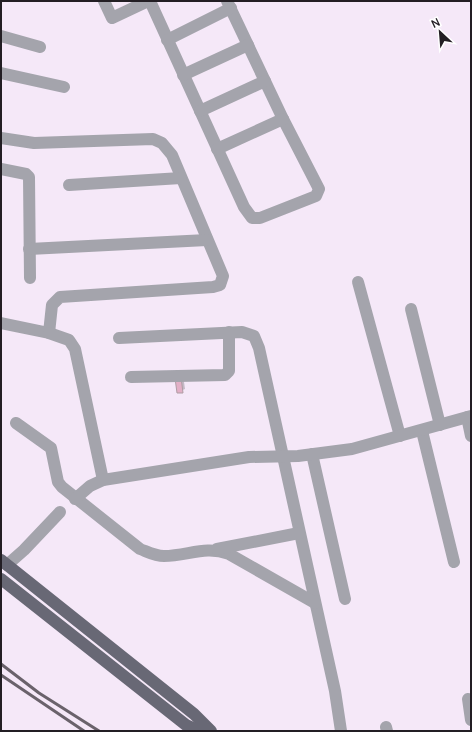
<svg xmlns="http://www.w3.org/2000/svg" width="472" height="732" viewBox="0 0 472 732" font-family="Manrope,sans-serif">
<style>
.shadow{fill:#0003}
.building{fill:#e2afc6;stroke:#af9ca4}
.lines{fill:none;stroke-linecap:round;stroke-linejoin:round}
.minor{stroke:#a4a4ac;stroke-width:12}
.major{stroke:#686875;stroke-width:12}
.rail{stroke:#6a626b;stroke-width:3}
</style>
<rect width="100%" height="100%" fill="#f5e8f8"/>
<path class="shadow" d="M183,375L185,389L178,392Z"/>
<path class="building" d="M181,377L183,393H177L175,378Z"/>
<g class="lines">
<g class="minor">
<path d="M104,1L112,18L148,1"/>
<path d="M150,1L244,207L252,218H260L316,196L319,189L283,119L227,1"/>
<path d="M1,36L40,47"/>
<path d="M167,40L231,8"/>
<path d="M1,73L64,87"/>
<path d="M183,75L248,45"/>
<path d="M200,111L265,81"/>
<path d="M1,138L34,143L153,139L162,143L172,155L223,276L220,285L213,287L60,297L52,305L49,333L1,323"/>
<path d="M217,149L283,119"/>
<path d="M1,169L26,174L29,177L30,278"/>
<path d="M69,185L181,178"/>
<path d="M29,249L207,240"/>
<path d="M358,282L400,436"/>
<path d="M411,309L440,425"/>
<path d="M49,333L69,340L75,349L103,480"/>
<path d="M119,338L242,332L254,336L259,348L335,691L341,731"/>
<path d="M131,377L225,375L229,371V332"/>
<path d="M467,417L471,436"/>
<path d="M16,423L51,448L58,482L62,487L140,549C148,552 155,556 164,556C188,556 205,545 229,554L315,603"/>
<path d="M422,431L454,562"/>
<path d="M312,454L345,599"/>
<path d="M75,499L90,486L103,480L249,457L298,456L352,449L471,416"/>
<path d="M217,549L299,533"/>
<path d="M7,565L24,550L60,512"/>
<path d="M468,699L471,720"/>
<path d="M386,727L387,731"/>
</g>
<g class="major">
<path d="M1,560L194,714L211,731"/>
<path d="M1,579L186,725L195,729H208"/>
</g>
<g class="rail">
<path d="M1,664L39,693L99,731"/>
<path d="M1,675L84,731"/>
</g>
</g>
<rect width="472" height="732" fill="none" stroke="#231e24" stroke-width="4"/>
<g transform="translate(440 32) rotate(334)" stroke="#ffffff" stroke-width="3" paint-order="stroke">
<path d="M0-3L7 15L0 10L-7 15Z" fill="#231e24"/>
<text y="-6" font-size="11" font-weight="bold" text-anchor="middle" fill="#231e24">N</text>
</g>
</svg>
